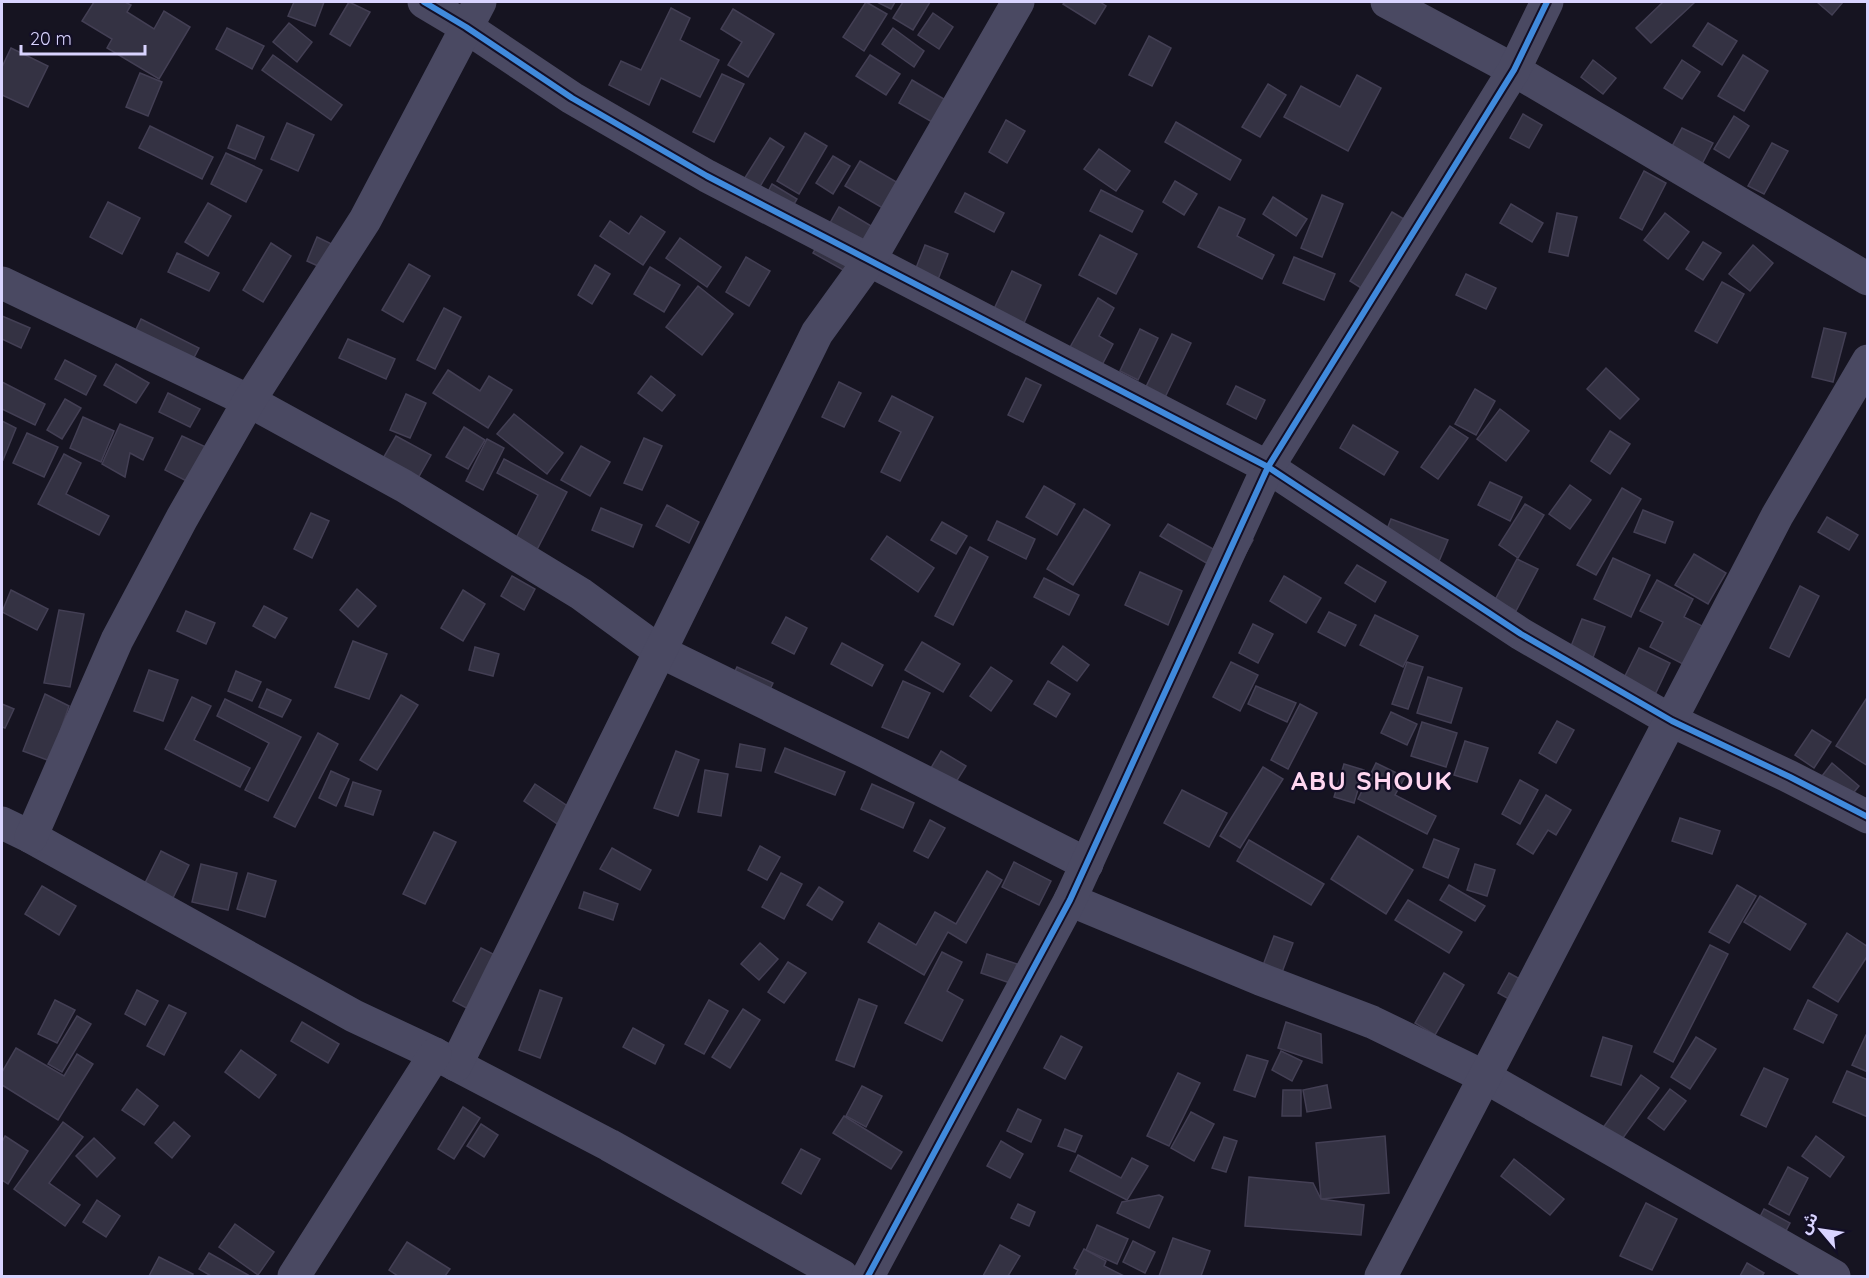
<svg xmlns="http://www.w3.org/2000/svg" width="1869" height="1278" viewBox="0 0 1869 1278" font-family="Quicksand,'Noto Sans Arabic',sans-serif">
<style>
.building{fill:#343243;stroke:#433f54;stroke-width:1.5}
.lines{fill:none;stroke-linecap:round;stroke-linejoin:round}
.minor{stroke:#4a4962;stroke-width:33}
.cycleway-casing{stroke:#130f26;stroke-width:10}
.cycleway{stroke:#408adc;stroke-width:6}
.labels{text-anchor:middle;stroke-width:4.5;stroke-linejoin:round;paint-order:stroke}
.district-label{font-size:26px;font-weight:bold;letter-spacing:1.5px;fill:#ffd6f0;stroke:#130f26}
</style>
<rect width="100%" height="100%" fill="#161421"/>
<g class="building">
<path d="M94,2H125L131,5L127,12L154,29L164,11L190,27L159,79L107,48L112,39L82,21Z"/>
<path d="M294,2H324L315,26L288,16Z"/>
<path d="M349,2L370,12L350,46L330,34Z"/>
<path d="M866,2L887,14L864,51L843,37Z"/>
<path d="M877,2H895L891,9Z"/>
<path d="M903,2H930L913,30L893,18Z"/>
<path d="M1065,2H1100L1106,6L1095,24L1063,4Z"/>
<path d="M1663,2H1695L1651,43L1636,28Z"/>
<path d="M1817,2H1843L1832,15Z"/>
<path d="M671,8L690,18L680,40L719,60L700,97L661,78L649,105L609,85L621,61L641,70Z"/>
<path d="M733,9L774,34L748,77L728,65L742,42L721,29Z"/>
<path d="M933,13L953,27L939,49L918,35Z"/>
<path d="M289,23L312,42L297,62L273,42Z"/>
<path d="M1708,23L1737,41L1722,65L1693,46Z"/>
<path d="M227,28L264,46L252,69L216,49Z"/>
<path d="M893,28L924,51L914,67L882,44Z"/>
<path d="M1149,36L1171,48L1152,86L1129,75Z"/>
<path d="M11,48L48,66L28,107L2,95V67Z"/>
<path d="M273,55L342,105L331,120L262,70Z"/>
<path d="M870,55L900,74L886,95L856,76Z"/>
<path d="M1743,55L1768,71L1744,111L1718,96Z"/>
<path d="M1593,60L1616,78L1603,94L1581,77Z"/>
<path d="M1682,60L1700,72L1682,99L1664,88Z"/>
<path d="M140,73L162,82L148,116L126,107Z"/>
<path d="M722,74L744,84L714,142L693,132Z"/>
<path d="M1357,75L1381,88L1348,151L1284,117L1301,86L1340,107Z"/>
<path d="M912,80L959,108L946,130L899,103Z"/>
<path d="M1268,84L1286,95L1260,137L1242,127Z"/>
<path d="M1523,114L1542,125L1529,148L1510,138Z"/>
<path d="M1734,116L1749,126L1729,158L1714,149Z"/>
<path d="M1006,120L1025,131L1007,163L989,152Z"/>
<path d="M1176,122L1241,160L1230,180L1165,142Z"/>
<path d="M287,123L314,135L298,171L271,159Z"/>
<path d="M237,125L264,137L255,159L228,148Z"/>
<path d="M150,126L213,157L202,179L139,148Z"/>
<path d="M1682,128L1713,143L1701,166L1670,150Z"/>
<path d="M805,133L827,146L799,194L777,181Z"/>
<path d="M770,138L784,147L756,193L741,184Z"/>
<path d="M1772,143L1788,151L1764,194L1748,186Z"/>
<path d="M1099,149L1130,171L1116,191L1084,169Z"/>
<path d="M226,153L262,170L246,202L211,184Z"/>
<path d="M833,156L850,166L833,194L816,183Z"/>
<path d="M860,161L912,191L898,217L845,186Z"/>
<path d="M1644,171L1666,183L1642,230L1620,218Z"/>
<path d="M1175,181L1197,194L1184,215L1163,202Z"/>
<path d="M772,184L797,199L787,216L762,203Z"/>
<path d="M1101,190L1143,211L1132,232L1090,211Z"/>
<path d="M965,193L1004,213L994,232L955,212Z"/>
<path d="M1322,195L1343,204L1322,257L1301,248Z"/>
<path d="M1273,197L1307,219L1296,236L1263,214Z"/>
<path d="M108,202L140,218L122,254L90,237Z"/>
<path d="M208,203L231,216L208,256L185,242Z"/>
<path d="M1511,204L1543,223L1532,242L1500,223Z"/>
<path d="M839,207L878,230L852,275L813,253Z"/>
<path d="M1219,207L1245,219L1237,236L1274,255L1262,279L1198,247Z"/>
<path d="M1392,212L1414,225L1372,295L1350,281Z"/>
<path d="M1557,213L1577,217L1568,256L1549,252Z"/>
<path d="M1665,213L1689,232L1668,259L1644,240Z"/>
<path d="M641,216L665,232L643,265L600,236L610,221L629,234Z"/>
<path d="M1100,235L1137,254L1116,294L1079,275Z"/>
<path d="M317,237L340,248L329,271L307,261Z"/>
<path d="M680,238L721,267L707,287L666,258Z"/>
<path d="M1703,242L1721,253L1703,280L1686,269Z"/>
<path d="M271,243L291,256L263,302L243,290Z"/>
<path d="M925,245L948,254L937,282L914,273Z"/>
<path d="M1753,245L1773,263L1750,291L1729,274Z"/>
<path d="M177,253L219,273L209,291L168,272Z"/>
<path d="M746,257L770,271L749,306L726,292Z"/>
<path d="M1294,257L1335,274L1324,300L1283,283Z"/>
<path d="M409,264L430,276L403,322L382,310Z"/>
<path d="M595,265L610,274L592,304L578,295Z"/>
<path d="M650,267L680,285L664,312L634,294Z"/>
<path d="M1012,271L1041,285L1024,323L994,309Z"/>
<path d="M1466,274L1496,288L1486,309L1456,295Z"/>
<path d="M1722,282L1744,294L1717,343L1695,331Z"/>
<path d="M698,286L733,314L702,355L666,327Z"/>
<path d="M1098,298L1114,308L1099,336L1113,344L1101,367L1069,349Z"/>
<path d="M444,308L461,317L435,369L417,360Z"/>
<path d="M2,316L30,328L21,348L2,339Z"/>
<path d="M141,319L199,348L188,369L131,340Z"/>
<path d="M1824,328L1846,333L1833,382L1812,377Z"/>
<path d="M1140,329L1158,338L1138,380L1120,371Z"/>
<path d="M1172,334L1191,343L1158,412L1138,403Z"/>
<path d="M348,339L395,359L386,379L339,358Z"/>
<path d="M65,360L96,376L86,395L55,379Z"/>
<path d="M116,364L149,383L136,403L104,385Z"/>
<path d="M1606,368L1639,399L1620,419L1587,389Z"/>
<path d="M448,370L480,391L489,376L512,390L488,428L433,393Z"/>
<path d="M651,376L675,395L662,411L638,393Z"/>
<path d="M1026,378L1041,385L1023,422L1008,415Z"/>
<path d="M2,382L45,404L35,425L2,409Z"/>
<path d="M839,382L861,393L844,427L822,417Z"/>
<path d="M1236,386L1265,400L1256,419L1227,404Z"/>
<path d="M1475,389L1495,401L1476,435L1455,424Z"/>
<path d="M168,393L200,409L190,427L159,412Z"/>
<path d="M406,394L426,403L410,438L390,430Z"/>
<path d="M892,396L933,417L900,481L881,472L901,432L879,421Z"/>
<path d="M65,399L81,408L62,439L47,430Z"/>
<path d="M1500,409L1529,431L1506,461L1477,439Z"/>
<path d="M514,414L563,453L547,474L497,434Z"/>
<path d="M83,417L114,431L101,462L70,448Z"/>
<path d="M2,421L16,428L3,460L2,459Z"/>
<path d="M120,424L153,438L143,460L130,453L125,477L102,464Z"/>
<path d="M1353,425L1398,452L1384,475L1340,448Z"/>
<path d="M1450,426L1468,438L1438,479L1421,467Z"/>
<path d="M464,427L485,440L468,469L446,457Z"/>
<path d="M1610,431L1630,444L1610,474L1591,461Z"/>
<path d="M27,433L58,447L44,477L13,463Z"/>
<path d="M182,436L221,454L204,490L165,470Z"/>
<path d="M396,436L431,455L413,487L378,467Z"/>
<path d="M644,438L662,446L642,490L624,483Z"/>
<path d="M487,439L504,448L483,490L466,481Z"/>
<path d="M581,446L610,462L590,496L561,480Z"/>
<path d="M64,454L81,463L66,494L109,516L99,535L38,504Z"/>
<path d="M504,459L567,492L531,561L510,550L538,495L497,473Z"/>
<path d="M1490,482L1522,497L1510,521L1478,505Z"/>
<path d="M1570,485L1591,500L1570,529L1549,514Z"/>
<path d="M1044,486L1075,504L1057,535L1026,517Z"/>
<path d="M1622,488L1641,499L1596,575L1577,565Z"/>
<path d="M1525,504L1544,515L1518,558L1499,545Z"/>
<path d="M667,505L699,522L689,543L656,526Z"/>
<path d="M601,508L642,525L633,547L592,530Z"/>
<path d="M1084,509L1110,525L1073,585L1047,569Z"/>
<path d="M1643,510L1673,522L1665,543L1634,532Z"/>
<path d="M311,513L329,521L312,558L294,549Z"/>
<path d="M1827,517L1858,535L1849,550L1818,532Z"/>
<path d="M1391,519L1448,540L1437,566L1381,544Z"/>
<path d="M997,521L1035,539L1026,559L988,540Z"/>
<path d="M942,522L967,536L956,554L931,540Z"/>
<path d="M1168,524L1213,549L1227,524L1253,540L1232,578L1160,536Z"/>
<path d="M887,536L934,568L918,592L871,559Z"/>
<path d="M970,547L988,557L953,625L935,616Z"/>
<path d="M1694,554L1726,573L1708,604L1675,585Z"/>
<path d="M1613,558L1650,575L1631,617L1594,599Z"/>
<path d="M1517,559L1538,569L1516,611L1495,600Z"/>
<path d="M1357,565L1386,582L1375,602L1345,583Z"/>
<path d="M1140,572L1182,591L1168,625L1125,605Z"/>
<path d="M512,576L535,589L524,610L501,596Z"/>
<path d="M1284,576L1321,598L1306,623L1270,601Z"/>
<path d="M1044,578L1079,595L1069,615L1034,597Z"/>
<path d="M1657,580L1693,599L1684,617L1726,638L1706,676L1650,647L1663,622L1640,611Z"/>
<path d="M1800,586L1819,596L1789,657L1770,648Z"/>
<path d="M357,589L376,606L358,627L340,610Z"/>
<path d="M11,590L48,609L37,630L2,612Z"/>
<path d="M463,590L485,604L463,641L441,628Z"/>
<path d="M264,606L287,618L275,638L253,626Z"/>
<path d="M59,610L84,614L70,687L44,683Z"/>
<path d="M186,611L215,623L206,644L177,631Z"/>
<path d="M1329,612L1356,625L1345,646L1318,632Z"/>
<path d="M1375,615L1418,636L1403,667L1360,645Z"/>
<path d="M786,617L807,628L794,654L772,643Z"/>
<path d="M1582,619L1605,627L1592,660L1569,651Z"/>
<path d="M1253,624L1273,634L1258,663L1239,653Z"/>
<path d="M353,641L387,654L369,699L335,687Z"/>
<path d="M922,642L960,664L943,692L905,670Z"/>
<path d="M842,643L883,665L872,686L831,664Z"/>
<path d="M1063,646L1089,665L1077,681L1051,663Z"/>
<path d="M475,647L499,654L493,676L469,670Z"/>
<path d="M1639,648L1670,663L1651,703L1619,688Z"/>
<path d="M1231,662L1258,675L1240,711L1213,697Z"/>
<path d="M1407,662L1423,667L1408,709L1392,704Z"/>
<path d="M737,667L773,683L762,706L726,690Z"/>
<path d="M991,667L1012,681L991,711L970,696Z"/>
<path d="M149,670L178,680L163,721L134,711Z"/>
<path d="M236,671L261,682L252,701L228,691Z"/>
<path d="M1428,677L1462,688L1451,723L1417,713Z"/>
<path d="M903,681L930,693L908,738L882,727Z"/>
<path d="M1048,681L1070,694L1056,717L1034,704Z"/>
<path d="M1256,686L1296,703L1287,722L1248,704Z"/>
<path d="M267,689L291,700L282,717L259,707Z"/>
<path d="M45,694L69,706L50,761L23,751Z"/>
<path d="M401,695L418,705L377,770L360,760Z"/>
<path d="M1868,696V766L1836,746Z"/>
<path d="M192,697L211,706L194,740L250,768L240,787L165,749Z"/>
<path d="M225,699L301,737L268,801L245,790L269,743L217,716Z"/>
<path d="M2,704L14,709L5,728L2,727Z"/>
<path d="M1300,704L1317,713L1288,769L1271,760Z"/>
<path d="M1391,712L1417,724L1407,745L1381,733Z"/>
<path d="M1557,721L1574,730L1556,763L1539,753Z"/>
<path d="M1422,722L1457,733L1446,767L1411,756Z"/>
<path d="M1812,730L1831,742L1814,768L1795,755Z"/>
<path d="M318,733L338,744L295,827L274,817Z"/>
<path d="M1465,741L1488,748L1477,782L1454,775Z"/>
<path d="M740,744L765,749L761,771L736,767Z"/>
<path d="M785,748L845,772L835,795L775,772Z"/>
<path d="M676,751L699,760L678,816L654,808Z"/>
<path d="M941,751L966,766L949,793L925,778Z"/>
<path d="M1376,763L1405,777L1395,795L1436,816L1427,834L1358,799Z"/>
<path d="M1832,763L1859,786L1846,802L1819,780Z"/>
<path d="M1344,764L1364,770L1354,803L1334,797Z"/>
<path d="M1263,767L1283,779L1240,848L1220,836Z"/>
<path d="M705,770L728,774L721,816L698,812Z"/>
<path d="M331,771L349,779L336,806L319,798Z"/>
<path d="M1520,780L1538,790L1520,824L1502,814Z"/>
<path d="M353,782L381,791L373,815L345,806Z"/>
<path d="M535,784L575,811L563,828L524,801Z"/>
<path d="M872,784L914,803L903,828L861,809Z"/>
<path d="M1182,790L1227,813L1209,847L1164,823Z"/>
<path d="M1546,795L1571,810L1556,835L1548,830L1533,854L1517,844Z"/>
<path d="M1680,818L1720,831L1712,854L1672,841Z"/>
<path d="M930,820L945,828L928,858L914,851Z"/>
<path d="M434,832L456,842L425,904L403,894Z"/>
<path d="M1358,836L1413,870L1386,914L1331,879Z"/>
<path d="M1434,839L1459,849L1448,878L1423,867Z"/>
<path d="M1249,840L1324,884L1311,905L1237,861Z"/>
<path d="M760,846L780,857L767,880L748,870Z"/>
<path d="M612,848L651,870L640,890L600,869Z"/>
<path d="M161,851L189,865L168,908L140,893Z"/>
<path d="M1014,862L1051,881L1039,905L1002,887Z"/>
<path d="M201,864L237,873L228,910L192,902Z"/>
<path d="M1475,864L1495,870L1487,896L1467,890Z"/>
<path d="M987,871L1002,880L966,943L948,932L924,975L868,942L879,923L916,945L935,912L956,924Z"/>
<path d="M248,873L276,881L265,917L237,909Z"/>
<path d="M781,873L802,884L784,919L762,907Z"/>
<path d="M1449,885L1485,906L1475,921L1440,900Z"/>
<path d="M1737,885L1756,896L1729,943L1709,932Z"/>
<path d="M42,886L76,906L59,935L25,914Z"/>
<path d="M819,887L843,902L832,920L807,905Z"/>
<path d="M584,892L618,904L613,920L579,908Z"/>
<path d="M1760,896L1806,924L1790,950L1744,922Z"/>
<path d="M1408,900L1462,932L1449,953L1395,920Z"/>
<path d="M1847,933L1868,947V955L1838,1002L1813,987Z"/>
<path d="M1274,936L1293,943L1278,983L1259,976Z"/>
<path d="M760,943L778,959L759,980L741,964Z"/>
<path d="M1710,945L1728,954L1673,1062L1654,1052Z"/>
<path d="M481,948L503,959L474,1012L453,1001Z"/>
<path d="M942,952L962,962L947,991L963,1000L942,1041L905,1023Z"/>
<path d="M987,954L1017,964L1010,983L981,973Z"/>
<path d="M788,962L806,973L784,1003L768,992Z"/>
<path d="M1444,973L1464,985L1435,1035L1415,1023Z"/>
<path d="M1509,973L1545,993L1534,1013L1498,993Z"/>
<path d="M137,990L158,1001L145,1025L125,1014Z"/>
<path d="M540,990L562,998L540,1058L519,1050Z"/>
<path d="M859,999L877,1006L854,1067L836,1060Z"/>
<path d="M55,1000L75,1010L57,1043L38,1034Z"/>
<path d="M709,1000L728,1011L704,1054L685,1044Z"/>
<path d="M1808,1000L1837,1015L1823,1043L1794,1029Z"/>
<path d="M169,1005L186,1013L164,1055L147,1046Z"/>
<path d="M743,1009L760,1020L730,1068L712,1057Z"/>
<path d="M77,1016L91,1024L62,1072L48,1064Z"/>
<path d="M302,1022L339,1044L328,1063L291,1041Z"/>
<path d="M1286,1022L1321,1034L1322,1063L1278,1048Z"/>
<path d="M633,1028L664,1045L655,1064L623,1047Z"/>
<path d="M1866,1035H1868V1072L1852,1065Z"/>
<path d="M1061,1036L1082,1047L1065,1079L1044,1068Z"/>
<path d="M1603,1037L1632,1046L1621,1085L1591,1076Z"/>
<path d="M1696,1037L1716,1049L1690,1089L1671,1077Z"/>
<path d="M16,1048L64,1076L77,1054L93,1064L58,1120L2,1085V1072Z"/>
<path d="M241,1050L276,1075L259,1098L225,1072Z"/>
<path d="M1281,1051L1302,1061L1292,1081L1272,1070Z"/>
<path d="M1247,1055L1268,1061L1255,1097L1234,1090Z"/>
<path d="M1764,1068L1788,1079L1766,1127L1741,1115Z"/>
<path d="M1847,1071L1868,1080V1117L1833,1102Z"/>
<path d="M1178,1073L1200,1083L1169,1146L1147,1136Z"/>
<path d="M1641,1075L1659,1088L1615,1149L1597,1136Z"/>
<path d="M1327,1085L1331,1108L1307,1112L1303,1090Z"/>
<path d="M862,1086L882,1096L866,1127L846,1116Z"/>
<path d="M137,1089L158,1106L144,1125L122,1110Z"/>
<path d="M1670,1089L1686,1101L1664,1130L1648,1118Z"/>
<path d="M1283,1090H1301V1116H1282Z"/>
<path d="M463,1107L480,1118L454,1159L438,1149Z"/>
<path d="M1018,1109L1041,1120L1031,1142L1007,1131Z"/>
<path d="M1191,1112L1214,1124L1194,1161L1171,1148Z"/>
<path d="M844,1116L902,1152L891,1169L833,1133Z"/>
<path d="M63,1122L83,1137L49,1183L80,1205L65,1226L14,1189Z"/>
<path d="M174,1122L190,1136L172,1158L155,1143Z"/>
<path d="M481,1124L498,1135L484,1157L467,1146Z"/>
<path d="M1065,1129L1082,1136L1075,1152L1058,1146Z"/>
<path d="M5,1136L28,1151L8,1184L2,1180V1142Z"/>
<path d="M1385,1136L1389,1193L1321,1199L1316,1143Z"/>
<path d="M1816,1136L1844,1157L1830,1177L1802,1156Z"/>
<path d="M1224,1137L1237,1141L1226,1172L1212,1168Z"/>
<path d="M94,1138L115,1158L97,1177L76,1156Z"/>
<path d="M1001,1141L1023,1154L1010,1178L987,1166Z"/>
<path d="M801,1149L820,1159L801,1194L782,1183Z"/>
<path d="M1078,1155L1121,1178L1132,1158L1148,1166L1127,1200L1070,1171Z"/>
<path d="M1514,1159L1564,1199L1550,1215L1501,1176Z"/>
<path d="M1788,1167L1808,1178L1789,1215L1769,1204Z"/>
<path d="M1249,1177L1313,1183L1321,1199L1364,1205L1361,1235L1245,1226Z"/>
<path d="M1159,1195L1163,1197L1149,1228L1117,1213L1122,1202Z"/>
<path d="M97,1200L120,1216L106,1237L83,1222Z"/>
<path d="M1646,1203L1677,1219L1652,1270L1620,1256Z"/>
<path d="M1018,1204L1035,1212L1029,1226L1011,1218Z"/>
<path d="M1764,1209L1790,1223L1779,1244L1753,1230Z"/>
<path d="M235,1224L274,1252L258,1275L219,1247Z"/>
<path d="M1097,1225L1128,1239L1117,1264L1086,1250Z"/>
<path d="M1173,1238L1210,1251L1201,1276H1159Z"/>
<path d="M1133,1241L1155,1252L1145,1273L1123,1262Z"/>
<path d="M407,1242L450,1269L445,1276H398L389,1270Z"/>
<path d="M1000,1245L1020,1256L1008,1276H983Z"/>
<path d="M1084,1249L1106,1261L1104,1266L1124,1276H1075L1078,1270L1074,1268Z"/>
<path d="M209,1253L250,1276H211L199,1269Z"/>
<path d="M159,1257L193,1274L192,1276H149Z"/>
<path d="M1747,1263L1764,1273L1762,1276H1740Z"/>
</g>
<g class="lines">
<g class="minor">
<path d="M424,2L466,27L572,98L707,176L1268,467L1521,634L1672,721L1790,777L1868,817"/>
<path d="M1387,2L1514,70L1868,279"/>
<path d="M2,283L249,401L404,486L581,594L659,651L868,753L1087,864"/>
<path d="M2,823L31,837L354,1016L435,1054L609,1145L842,1276"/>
<path d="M31,837L117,640L182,518L249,401L365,220L480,2"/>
<path d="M1070,900L1260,979L1372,1022L1485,1077L1834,1276"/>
<path d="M456,1065L817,333L869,261L1018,2"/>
<path d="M294,1276L435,1054"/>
<path d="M868,1276L1070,900L1268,467L1514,70L1547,2"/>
<path d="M1381,1276L1777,516L1868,361"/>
</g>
<defs>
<g id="cycleway">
<path d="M424,2L466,27L572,98L707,176L1268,467L1521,634L1672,721L1790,777L1868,817"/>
<path d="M868,1276L1070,900L1268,467L1514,70L1547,2"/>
</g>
</defs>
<use href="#cycleway" class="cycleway-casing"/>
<use href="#cycleway" class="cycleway"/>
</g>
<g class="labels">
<g class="district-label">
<text x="1372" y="790">ABU SHOUK</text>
</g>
</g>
<rect width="1869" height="1278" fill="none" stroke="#d9d4ff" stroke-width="6"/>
<g transform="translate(1821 1230) rotate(299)" stroke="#130f26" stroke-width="4.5" paint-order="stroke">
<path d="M0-4.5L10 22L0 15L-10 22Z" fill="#d9d4ff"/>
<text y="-9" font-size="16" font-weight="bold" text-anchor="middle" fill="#d9d4ff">ش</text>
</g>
<path d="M21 45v9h124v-9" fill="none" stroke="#d9d4ff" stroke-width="3"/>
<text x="30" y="45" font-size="18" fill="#d9d4ff" stroke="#130f26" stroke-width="4.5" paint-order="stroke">20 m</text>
</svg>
